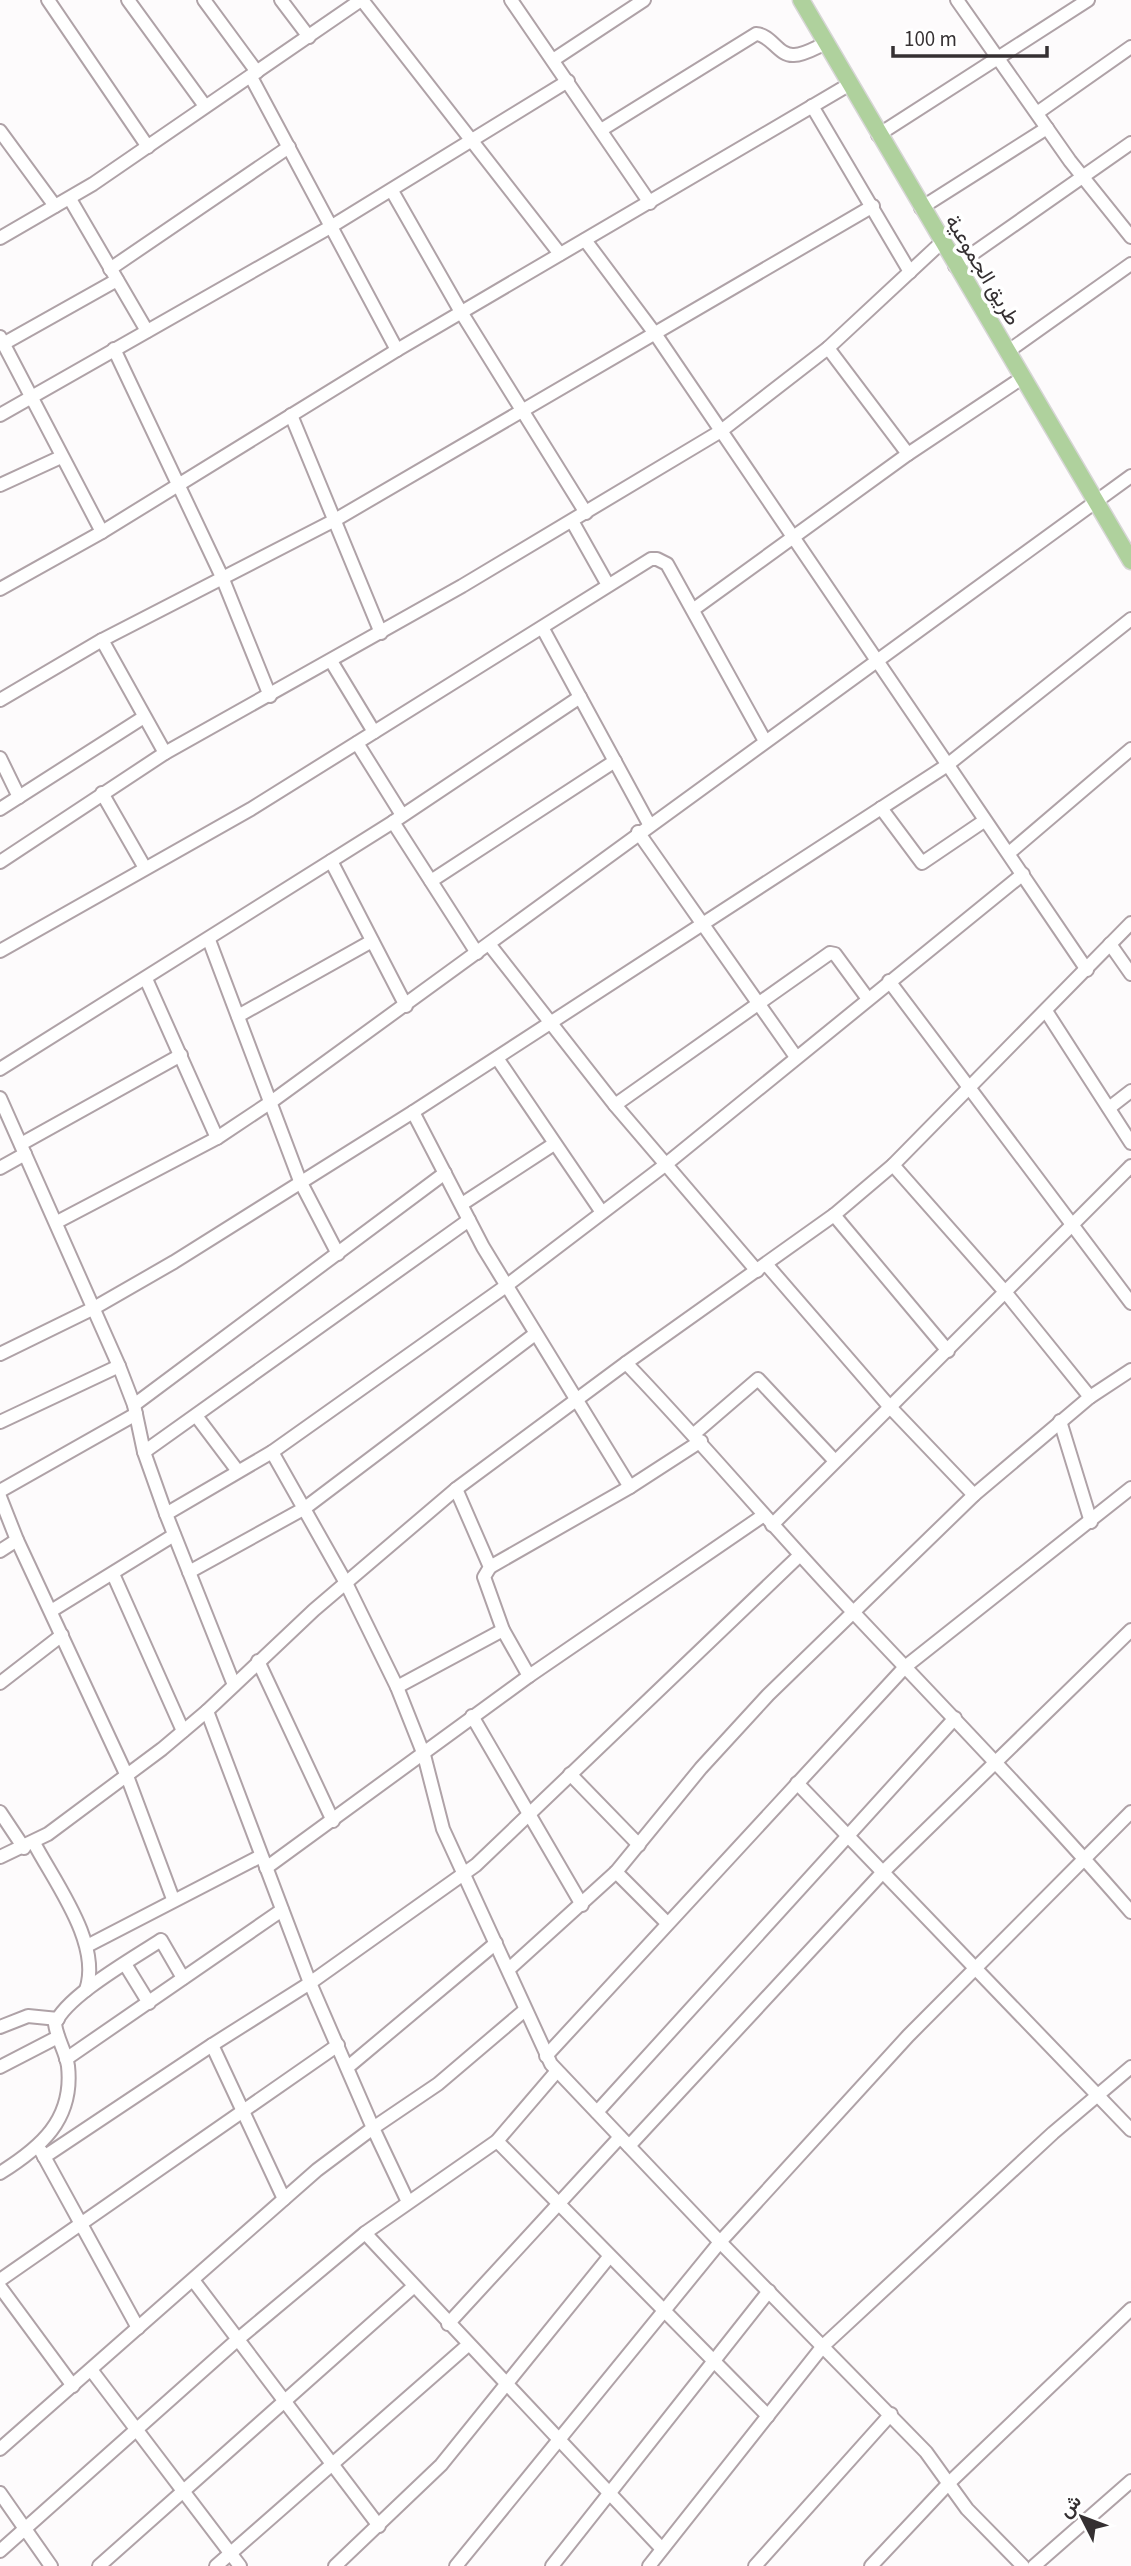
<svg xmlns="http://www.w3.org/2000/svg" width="1131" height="2566" viewBox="0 0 1131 2566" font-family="'Source Sans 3',Vazirmatn,sans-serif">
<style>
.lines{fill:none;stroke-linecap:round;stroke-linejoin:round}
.minor-casing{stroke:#afa2a7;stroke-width:16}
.major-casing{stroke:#d7d6d6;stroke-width:19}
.minor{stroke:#fff;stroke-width:12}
.major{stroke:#afd19d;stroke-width:16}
.labels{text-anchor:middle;stroke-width:7;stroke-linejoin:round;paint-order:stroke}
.street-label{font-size:21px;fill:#353032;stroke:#fff}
</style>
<rect width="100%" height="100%" fill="#fdfbfc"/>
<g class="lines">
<defs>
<g id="minor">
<path d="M48,0L148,147"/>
<path d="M128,0L205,106"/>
<path d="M204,0L257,72"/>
<path d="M281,0L309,37"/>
<path d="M362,0L560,254"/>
<path d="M511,0L650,203"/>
<path d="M957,0L1070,161L1131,237"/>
<path d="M553,60L644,0"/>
<path d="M251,77L397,350"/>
<path d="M812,106L910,272"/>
<path d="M1037,113L1131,47"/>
<path d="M601,130L756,34C772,35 778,56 794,55C804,55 817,47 826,43"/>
<path d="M0,131L55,206"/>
<path d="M878,135L1088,0"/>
<path d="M392,191L461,312L586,513"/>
<path d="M70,199L147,331"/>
<path d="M921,208L1047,128"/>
<path d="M0,238L93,184L361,0"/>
<path d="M585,240L656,335L1087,970"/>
<path d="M955,266L1131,143"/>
<path d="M110,269L289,147"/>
<path d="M0,337L102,532"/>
<path d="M3,344L117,280"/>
<path d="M828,348L908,454"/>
<path d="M114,349L222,577L270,696"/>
<path d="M1007,352L1131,264"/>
<path d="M0,415L332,226L568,81"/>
<path d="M291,415L381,633"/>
<path d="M0,485L61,457"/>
<path d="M572,521L608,585"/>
<path d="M0,589L102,532L397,350L850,84"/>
<path d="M694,609L908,454L1022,378"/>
<path d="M543,629L649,824"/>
<path d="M102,640L165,753"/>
<path d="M331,661L374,732"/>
<path d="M0,700L102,640L335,520L873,206"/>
<path d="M357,743L402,815"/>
<path d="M0,758L19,797"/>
<path d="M102,793L145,868"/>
<path d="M881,808L922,863L984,821"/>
<path d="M0,809L144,717"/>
<path d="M393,822L477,953"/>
<path d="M638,832L796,1057"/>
<path d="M1009,853L1131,749"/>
<path d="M331,861L406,1006"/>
<path d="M0,862L165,753L462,586L721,431L828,348L942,242"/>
<path d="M431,881L615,761"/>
<path d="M209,940L300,1181L338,1254"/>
<path d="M489,944L615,1105L757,1271"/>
<path d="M1110,944L1131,974"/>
<path d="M0,951L251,809L651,559H657L667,564L765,741"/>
<path d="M146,979L217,1138"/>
<path d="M889,981L1131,1303"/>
<path d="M1046,1011L1131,1143"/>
<path d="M238,1016L372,941"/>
<path d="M497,1058L601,1211"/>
<path d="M0,1069L393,822L580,697"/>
<path d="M0,1098L119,1366L134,1405L144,1452L166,1514L234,1685"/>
<path d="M615,1105L830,953L835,954L868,999"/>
<path d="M1109,1108L1131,1091"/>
<path d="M413,1112L483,1247L630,1487"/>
<path d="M21,1144L181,1055"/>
<path d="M893,1165L1006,1293L1090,1397"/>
<path d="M0,1168L25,1154"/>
<path d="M462,1204L554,1144"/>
<path d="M834,1215L948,1351"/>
<path d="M57,1222L217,1138L271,1102L1131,476"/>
<path d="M766,1264L889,1406L974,1495"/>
<path d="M0,1354L94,1308L174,1262L413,1112L946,766L1131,619"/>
<path d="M626,1363C704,1444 776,1531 854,1613C947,1712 1042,1809 1131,1912"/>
<path d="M134,1405L445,1173"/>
<path d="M197,1417L237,1470"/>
<path d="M1060,1421L1091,1522"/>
<path d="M0,1422L119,1366"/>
<path d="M694,1434L758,1379L835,1461"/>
<path d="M144,1452L469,1220"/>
<path d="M272,1452L346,1583L397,1687L424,1755L443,1829L551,2064L720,2242L926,2452L967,2509L1023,2566"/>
<path d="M456,1489L490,1567L484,1577L503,1630L529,1676"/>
<path d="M0,1491L136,1414"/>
<path d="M0,1497L17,1540L127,1776L173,1899"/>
<path d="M166,1514L272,1452L506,1286L665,1165L1023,874"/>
<path d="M772,1525L1131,1166"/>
<path d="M0,1551L17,1540"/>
<path d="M490,1567L630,1487L701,1441"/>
<path d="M189,1572L305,1508L535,1334"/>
<path d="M113,1574L183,1731"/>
<path d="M51,1611L174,1535"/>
<path d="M258,1661L333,1821"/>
<path d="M0,1683L62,1635"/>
<path d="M397,1687L503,1630"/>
<path d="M472,1716L582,1905"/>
<path d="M570,1774L639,1845"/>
<path d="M797,1783L1131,2130"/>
<path d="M0,1812L24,1848"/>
<path d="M34,1843C55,1883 102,1944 86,1990"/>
<path d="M0,1857L48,1834L162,1749L207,1711L314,1610L456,1489L626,1363L834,1215L893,1165L1131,923"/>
<path d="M266,1868L529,1676L764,1515"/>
<path d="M616,1872L667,1923"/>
<path d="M87,1946L261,1856"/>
<path d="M125,1964L149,2003"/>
<path d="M509,1969L616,1872L701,1768L768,1695L974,1495L1090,1397L1131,1370"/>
<path d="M0,2027L28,2016L58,2019"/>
<path d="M212,2045L284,2199"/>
<path d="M546,2056L905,1667L1131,1488"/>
<path d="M66,2059L282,1910"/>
<path d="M0,2067L58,2037"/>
<path d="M348,2067L496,1943"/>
<path d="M597,2112L955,1718"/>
<path d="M497,2141L768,2416"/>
<path d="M629,2146L883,1872L1131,1630"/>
<path d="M41,2151L138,2328"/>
<path d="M44,2157L212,2045L310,1983L476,1865L800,1555"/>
<path d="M0,2173C40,2148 74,2120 68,2066C66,2052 57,2039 55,2024C66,1996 134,1958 161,1940L183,1978"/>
<path d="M408,2202L373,2128L438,2084L525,2010"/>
<path d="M365,2233L662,2549"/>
<path d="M0,2280L338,2045"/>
<path d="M193,2280L379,2526"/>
<path d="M0,2287L73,2386"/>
<path d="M448,2324L620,2137"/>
<path d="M92,2371L240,2566"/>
<path d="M0,2449L317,2170L373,2128L310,1983L207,1711"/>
<path d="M0,2493L51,2566"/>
<path d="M0,2551L237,2340L365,2233L497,2141L557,2071"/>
<path d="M99,2566L413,2287"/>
<path d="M216,2566L468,2345"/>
<path d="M335,2566L441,2465L609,2257"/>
<path d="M456,2566L720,2242L908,2036L1131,1812"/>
<path d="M552,2566L769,2291"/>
<path d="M649,2566L823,2346L1053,2133L1131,2067"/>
<path d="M755,2566L891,2414"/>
<path d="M871,2566L950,2482L1131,2309"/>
<path d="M1034,2566L1131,2481"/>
</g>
<path id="major" d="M801,0L1131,561"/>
</defs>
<use href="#minor" class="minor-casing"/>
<use href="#major" class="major-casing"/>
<use href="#minor" class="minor"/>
<use href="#major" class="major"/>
</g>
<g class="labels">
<g class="street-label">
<text transform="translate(983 270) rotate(59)" y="7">طريق الجموعية</text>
</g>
</g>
<g transform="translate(1082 2517) rotate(312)" stroke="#ffffff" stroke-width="5" paint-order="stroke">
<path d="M0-5L12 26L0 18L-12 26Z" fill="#353032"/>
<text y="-10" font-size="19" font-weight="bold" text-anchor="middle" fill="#353032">ش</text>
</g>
<path d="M893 46v10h154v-10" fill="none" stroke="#353032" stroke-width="3.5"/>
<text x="904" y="46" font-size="21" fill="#353032" stroke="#ffffff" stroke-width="5" paint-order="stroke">100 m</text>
</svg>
